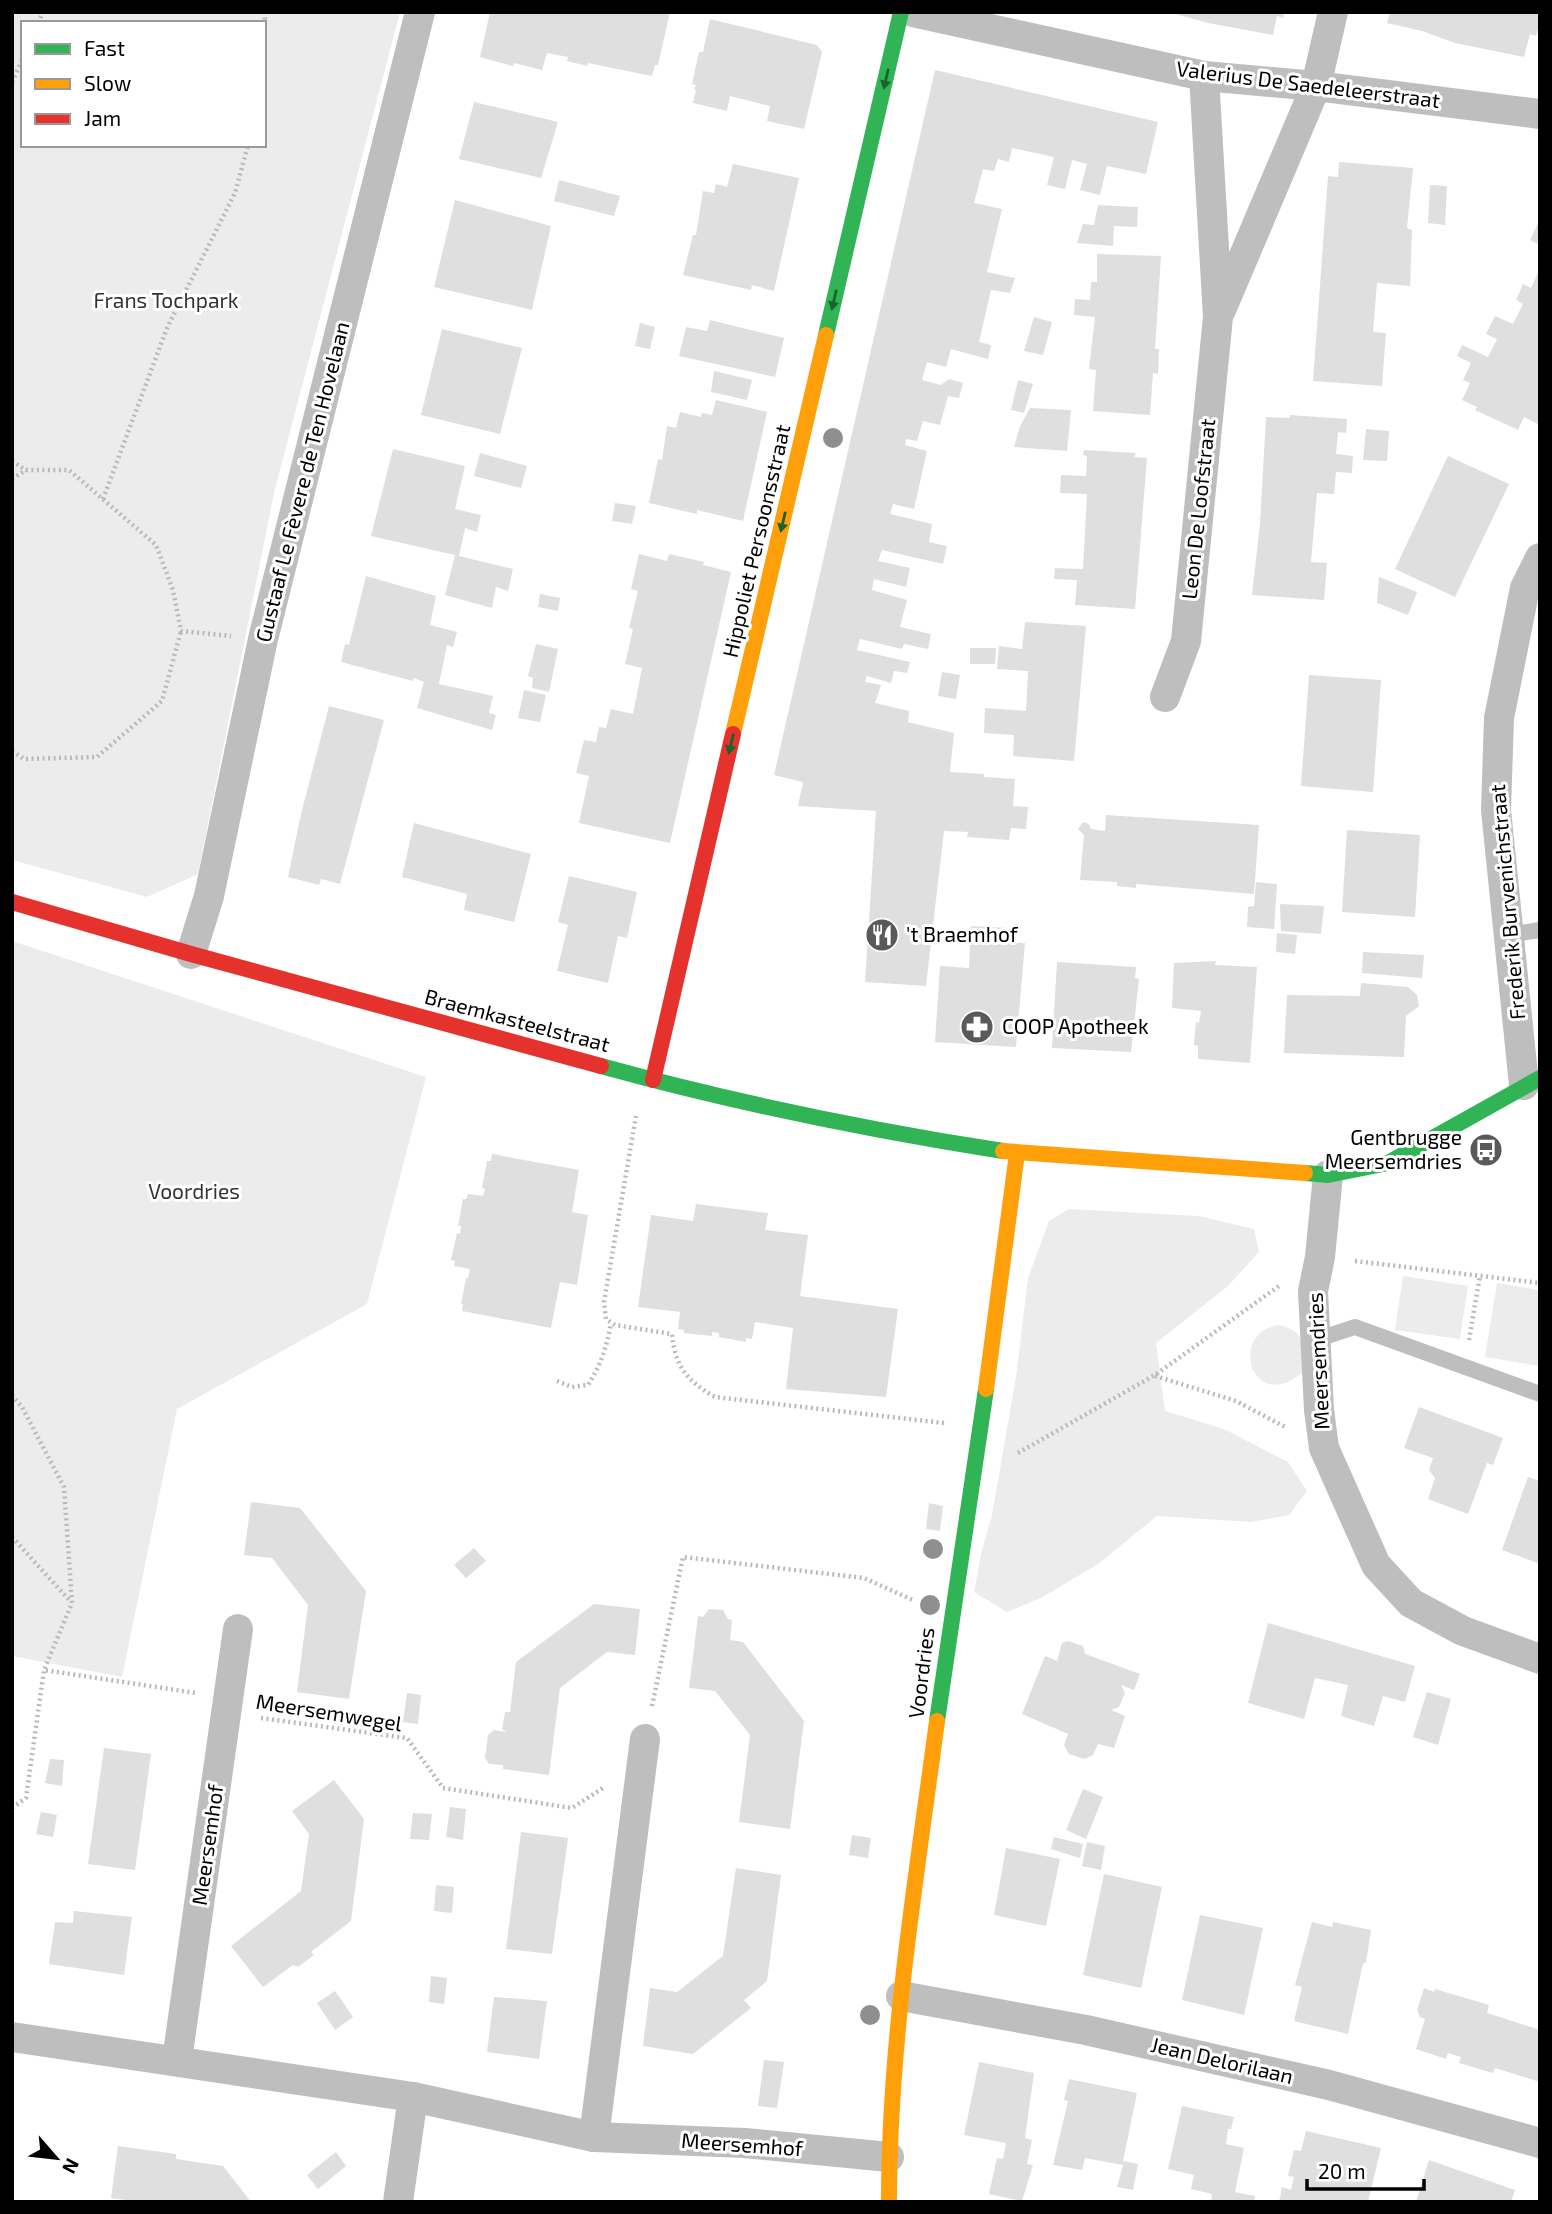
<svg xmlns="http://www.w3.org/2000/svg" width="1552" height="2214" viewBox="0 0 1552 2214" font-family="'Exo 2',sans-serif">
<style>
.green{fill:#ececec;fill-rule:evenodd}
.building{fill:#dfdfdf}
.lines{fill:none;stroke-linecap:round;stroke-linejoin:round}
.path{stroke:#b9b9b9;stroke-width:4.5;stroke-dasharray:2 3.5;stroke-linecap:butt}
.lane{stroke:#bebebe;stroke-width:16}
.street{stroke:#bebebe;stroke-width:30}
.fast{stroke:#30b455;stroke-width:16}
.slow{stroke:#ff9f0a;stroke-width:16}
.jam{stroke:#e5322d;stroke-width:16}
.tree{fill:#8f8f8f}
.oneway{fill:#1a632f}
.labels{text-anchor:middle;stroke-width:6;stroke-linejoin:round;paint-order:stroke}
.street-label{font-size:21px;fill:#000;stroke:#fff}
.park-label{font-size:21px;fill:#333;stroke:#fff}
.poi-label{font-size:21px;fill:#000;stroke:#fff;text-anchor:start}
</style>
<rect width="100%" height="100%" fill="#fff"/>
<g class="green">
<path d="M12,12H400L274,493L198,874L147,897L12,860ZM23,23H264V145H23Z"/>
<path d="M12,941L426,1077L367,1304L177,1409L122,1677L12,1656Z"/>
<path d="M1069,1209L1199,1216L1254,1229L1259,1252L1228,1286L1156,1343L1165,1411L1224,1429L1288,1462L1307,1491L1289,1515L1251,1522L1157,1516L1098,1564L1041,1598L1007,1612L974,1592L981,1554L992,1515L1016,1377L1028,1278L1049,1221Z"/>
<path d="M1403,1276L1468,1286L1460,1339L1395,1330Z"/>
<path d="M1497,1283L1540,1290V1366L1485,1357Z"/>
<path d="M1277,1325C1308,1331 1304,1346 1302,1373C1252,1414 1228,1335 1277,1325Z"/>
</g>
<g class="building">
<path d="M490,12L521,13L670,12L658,65H655L652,76L588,63L587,66L567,61L568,57L547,53L542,70L514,63L513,66L480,57Z"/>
<path d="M1169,12H1284L1283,18L1277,16L1273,35L1208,23Z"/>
<path d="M1390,12H1540V21L1536,36L1530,34L1524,57L1455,43L1422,31L1387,23Z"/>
<path d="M710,19L817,45L822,52L804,129L767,121L770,106L730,96L727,111L693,103L696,90H694L696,85L692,84L699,52H703Z"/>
<path d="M935,70L1158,122L1146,174L1107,166L1100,195L1080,190L1087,164L1072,160L1065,189L1047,185L1054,157L1012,148L1009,162L998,159L994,171L983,169L974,203L1002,209L987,272L1015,278L1010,293L991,290L979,342L991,345L988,359L951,349L946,367L927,362L922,380L941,385L949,379L963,383L959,398L948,396L940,425L923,421L917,441L906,439L905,445L927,451L914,509L893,504L890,514L932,524L929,542L947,546L943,564L882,550L878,561L910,568L906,587L874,579L872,590L907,600L900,627L931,634L928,649L904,644L902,649L860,639L857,650L910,662L907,673L894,671L891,683L867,676L865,682L881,685L875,703L909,711L908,722L954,733L950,772L984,774V777L1015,779L1013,806L1028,807L1026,829L1011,828L1009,840L967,837L968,832L944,831L926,986L865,982L876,811L798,806L803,782L774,775Z"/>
<path d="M474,102L558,122L541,178L459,159Z"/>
<path d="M1339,162L1413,168L1407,228L1412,230L1410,286L1377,283L1373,332L1386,333L1382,386L1313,381L1328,176L1338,177Z"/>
<path d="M733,164L799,178L774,291L752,285L751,290L683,275L693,235H696L703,191L714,193L716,184L727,187Z"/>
<path d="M559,180L620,196L614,216L554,201Z"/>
<path d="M1430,185L1447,186L1445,225L1428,223Z"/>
<path d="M455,200L551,226L532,310L434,287Z"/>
<path d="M1098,205L1138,207L1137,227L1114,226L1113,246L1077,243L1083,224L1094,225Z"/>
<path d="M1540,219V245L1530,240Z"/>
<path d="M1097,254L1161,256L1155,349H1159L1158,374L1153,373L1150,415L1093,411L1096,370L1089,369L1095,317L1074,315L1075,299L1090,300L1091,282H1097Z"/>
<path d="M1540,268V420L1538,424L1524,417L1518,430L1475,410L1477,407L1462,400L1470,383L1463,380L1471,363L1457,356L1462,345L1488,357L1497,339L1486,334L1495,316L1513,324L1523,304L1516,300L1523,284L1531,288Z"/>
<path d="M1034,317L1052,322L1043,355L1024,351Z"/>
<path d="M710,320L784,338L775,377L679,356L686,327L707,331Z"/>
<path d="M640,323L655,327L650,349L635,346Z"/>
<path d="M442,329L522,348L500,434L421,415Z"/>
<path d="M714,371L752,380L747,400L711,392Z"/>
<path d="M1018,380L1033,384L1024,413L1011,410Z"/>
<path d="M716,400L767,412L743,521L697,510V514L649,503L658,459L662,460L667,426L676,428L680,412L701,417L702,413L712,415Z"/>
<path d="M1030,408L1071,410L1067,451L1014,447L1020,426Z"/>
<path d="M1290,415L1347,419L1346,433L1338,432L1336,454L1353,456L1352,473L1336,472L1334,494L1317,493L1311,562L1327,563L1324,600L1252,595L1260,524L1266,417L1290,418Z"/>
<path d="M1366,429L1389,431L1387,461L1363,460Z"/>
<path d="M393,449L465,466L455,509L481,515L477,532L465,528L459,556L513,569L508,591L496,587L492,608L445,595L455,555L371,536Z"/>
<path d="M1084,450L1136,453L1134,457L1147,458L1135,609L1075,605L1077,580L1054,579L1055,568L1083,569L1087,494L1060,493L1061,475L1086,476L1087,456L1083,455Z"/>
<path d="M480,453L527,466L521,488L474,476Z"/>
<path d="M1448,456L1509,484L1455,597L1395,569Z"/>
<path d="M615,503L636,506L632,524L612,521Z"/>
<path d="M639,554L667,561L669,554L704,562L703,565L731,572L670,843L579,823L589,776L576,773L584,740L596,742L599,727L606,728L611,709L633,714L642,668L625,664L633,629L629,628L638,591L631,589Z"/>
<path d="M366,576L436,596L430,625L457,632L453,647L447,645L439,684L493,696L489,713L496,715L492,730L417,708L424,682L414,678L413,681L341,662L345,644L349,645Z"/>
<path d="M1379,577L1417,592L1408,615L1377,603Z"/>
<path d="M540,594L560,598L558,611L538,607Z"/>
<path d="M1025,622L1086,626L1074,761L1013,756L1014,735L984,733L985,708L1026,711L1028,671L997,669L999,646L1022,649Z"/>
<path d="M536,644L558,649L549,692L532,688L533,678L528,676Z"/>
<path d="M970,648H996L995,664H970Z"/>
<path d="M942,672L960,675L956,699L938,696Z"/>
<path d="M1309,675L1381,680L1373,792L1301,786Z"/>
<path d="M524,690L546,695L540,722L518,718Z"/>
<path d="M329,706L384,720L340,884L321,879L319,885L288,877L301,814Z"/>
<path d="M1106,815L1259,825L1254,894L1136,884V888L1117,886V882L1080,880L1084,835L1078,829L1083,822L1089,824L1091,829L1105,831Z"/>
<path d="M414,823L531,854L514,922L464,910L467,894L402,877Z"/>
<path d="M1347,830L1420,835L1415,917L1342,912Z"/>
<path d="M569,876L637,892L627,938L618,936L608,983L557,971L568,925L558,922Z"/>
<path d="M1256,882L1277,884L1274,929L1247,927L1248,907L1254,906Z"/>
<path d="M1280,904L1324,906L1321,934L1281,931Z"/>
<path d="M971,926L1007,928L1006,942L1025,943L1016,1047L935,1042L940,966L969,968Z"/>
<path d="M1277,933L1297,935L1295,954L1276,952Z"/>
<path d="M1363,952L1424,955L1422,978L1362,973Z"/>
<path d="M1216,961L1215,965L1257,967L1250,1063L1198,1059V1046L1194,1045L1196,1022L1199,1023L1201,1011L1172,1008L1174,963Z"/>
<path d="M1057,962L1136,967L1135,978L1139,979L1131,1052L1052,1048Z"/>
<path d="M1361,983L1408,987L1417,995L1419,1006L1406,1016L1404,1057L1284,1053L1287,995L1360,996Z"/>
<path d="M492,1154L579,1170L572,1212L588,1215L577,1285L560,1282L551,1328L462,1311L463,1304H461L466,1278H468L470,1269L454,1266L455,1261L451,1260L457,1233L460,1234L461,1226H458L463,1199H466L468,1194L483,1196L485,1189L482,1188L487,1161H491Z"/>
<path d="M696,1204L768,1213L765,1230L808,1235L800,1296L898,1309L886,1397L786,1389L793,1328L755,1322L752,1339L746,1338V1342L719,1337V1333L712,1332V1336L684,1333V1330L678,1329L680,1312L638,1307L651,1215L693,1221Z"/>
<path d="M1419,1407L1503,1438L1493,1465L1487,1463L1468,1514L1428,1499L1435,1478L1429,1470L1433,1458L1404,1448Z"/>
<path d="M1528,1477L1540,1481V1564L1502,1550Z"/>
<path d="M251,1502L300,1508L366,1591L349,1699L297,1692L308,1605L272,1558L244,1555Z"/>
<path d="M929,1503L943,1506L940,1531L926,1529Z"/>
<path d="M474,1548L486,1561L466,1578L454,1565Z"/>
<path d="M594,1604L640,1609L635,1655L607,1652L560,1688L549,1775L503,1769V1765L489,1764L485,1758L488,1735L494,1730L507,1732L502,1729L505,1712H510L516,1662Z"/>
<path d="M709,1609L723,1610L728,1619L732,1620L730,1640L743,1642L804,1721L790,1829L739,1822L750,1735L715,1691L689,1688L698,1616L703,1617Z"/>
<path d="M1268,1623L1415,1666L1405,1702L1383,1696L1374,1726L1341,1716L1348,1685L1315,1678L1304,1719L1248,1703Z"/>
<path d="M1068,1641L1083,1646L1085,1654L1140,1674L1134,1690L1121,1685L1125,1693L1119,1707L1111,1710L1125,1716L1114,1748L1098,1744L1093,1755L1084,1759L1069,1754L1064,1745L1068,1734L1022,1714L1045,1656L1057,1661L1062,1643Z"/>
<path d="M1427,1692L1451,1699L1438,1745L1413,1737Z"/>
<path d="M407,1693L421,1695L418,1724L403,1722Z"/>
<path d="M104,1748L151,1754L135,1870L88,1864Z"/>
<path d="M50,1759L64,1760L62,1786L45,1783Z"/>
<path d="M334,1780L364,1819L351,1921L311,1952L314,1955L298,1967L293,1965L263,1987L231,1946L301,1891L309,1834L292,1811Z"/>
<path d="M1083,1789L1103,1797L1086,1839L1066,1830Z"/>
<path d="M450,1807L466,1809L463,1840L446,1837Z"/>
<path d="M41,1812L57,1815L53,1837L36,1834Z"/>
<path d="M413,1813L432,1814L429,1840L410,1839Z"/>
<path d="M521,1832L568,1838L552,1954L506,1949Z"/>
<path d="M852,1835L871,1838L868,1858L849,1855Z"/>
<path d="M1054,1837L1083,1844L1080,1858L1051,1849Z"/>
<path d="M1087,1842L1105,1846L1101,1870L1082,1866Z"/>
<path d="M1006,1848L1060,1859L1046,1926L994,1915Z"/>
<path d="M736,1868L781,1875L767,1981L744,2000L751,2008L693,2054L643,2046L650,1988L677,1992L723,1956Z"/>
<path d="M1104,1874L1162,1887L1141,1988L1083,1975Z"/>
<path d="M436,1885L454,1887L452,1913L434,1911Z"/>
<path d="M74,1911L132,1917L124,1975L49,1964L55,1922L73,1923Z"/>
<path d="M1200,1915L1263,1928L1244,2015L1182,2000Z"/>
<path d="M1312,1922L1332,1927L1333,1922L1371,1930L1366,1963H1363L1348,2034L1294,2021L1302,1987L1295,1985Z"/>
<path d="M431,1976L447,1978L444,2004L429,2002Z"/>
<path d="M1424,1988L1434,1992L1435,1989L1489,2005L1487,2013L1540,2030V2082L1495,2068L1493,2073L1459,2063L1461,2057L1448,2053L1446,2059L1416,2049L1425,2019L1420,2017L1417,2010Z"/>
<path d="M335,1991L353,2017L335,2030L317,2003Z"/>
<path d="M494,1997L547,2001L539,2059L487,2052Z"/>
<path d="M764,2060L784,2062L777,2108L758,2106Z"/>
<path d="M979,2062L1034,2073L1025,2138L1032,2140L1027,2164L1033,2165L1022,2201L989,2194L997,2158L1003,2159L1006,2143L964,2135Z"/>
<path d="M1069,2079L1137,2093L1123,2161L1138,2164L1133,2190L1117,2187L1123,2165L1085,2158L1082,2170L1053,2165L1068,2101L1064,2100Z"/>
<path d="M1182,2106L1234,2117L1231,2129H1228L1226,2144L1244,2148L1235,2192L1255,2196L1254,2202H1211L1212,2194L1191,2189L1194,2175L1168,2169Z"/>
<path d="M1306,2131L1381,2148L1368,2202H1279L1282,2187L1291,2190L1294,2177L1288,2176L1294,2150L1301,2151Z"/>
<path d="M118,2146L176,2154V2159L223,2166L251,2202H139L111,2198Z"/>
<path d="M336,2152L346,2166L318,2189L307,2175Z"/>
<path d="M1429,2160L1515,2190L1511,2202H1416Z"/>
</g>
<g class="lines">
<g class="path">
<path d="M38,23L43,12"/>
<path d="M264,80L265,12"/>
<path d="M12,82L23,58"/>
<path d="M12,461L26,470H69L156,545L173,590L181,631L231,636"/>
<path d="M12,479L26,470"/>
<path d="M103,499L167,328L235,193L248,145"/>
<path d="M12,751L24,759L97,757L162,701L181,631"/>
<path d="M636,1116L604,1302L606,1319L615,1325L672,1334C675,1366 687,1381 715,1397L944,1423"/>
<path d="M1355,1261L1540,1283"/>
<path d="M1469,1340L1480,1276"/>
<path d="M1155,1376L1236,1401L1287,1428"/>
<path d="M557,1381L572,1387L588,1385C601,1365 607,1346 611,1323"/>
<path d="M12,1395L22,1407L64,1487L72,1603L44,1670"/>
<path d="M1018,1453L1155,1375L1279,1286"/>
<path d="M12,1537L71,1602"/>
<path d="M652,1706L683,1557L864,1578L915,1601"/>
<path d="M261,1718L407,1738L443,1788L572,1808L603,1788"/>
<path d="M12,1808L26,1798L44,1670L196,1693"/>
</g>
<g class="lane">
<path d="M1508,935L1540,930"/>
<path d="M1315,1340L1355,1327L1540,1394"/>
</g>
<g class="street">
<path d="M913,12L1204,76L1316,86L1540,114"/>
<path d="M1221,310L1316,86L1333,12"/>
<path d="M1165,697L1186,641L1218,317L1204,76"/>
<path d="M191,954L209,896L263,639L420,12"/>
<path d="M1524,1085L1496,810L1499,718L1525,588L1540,558"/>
<path d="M1328,1175L1320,1257L1313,1291L1319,1410L1324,1448L1376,1565L1411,1603L1463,1631L1540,1659"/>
<path d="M901,1996L1086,2030L1329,2085L1540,2143"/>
<path d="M12,2037L413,2097L594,2137L745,2143L889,2157"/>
<path d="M177,2060L238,1629"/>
<path d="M594,2137L645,1739"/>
<path d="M398,2202L413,2097"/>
</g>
<g class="fast">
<path d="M826,335L901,12"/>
<path d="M601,1066C732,1102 868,1130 1003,1151"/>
<path d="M1305,1173L1328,1175L1388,1163L1540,1078"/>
<path d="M937,1721L986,1389"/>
</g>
<g class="slow">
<path d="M733,734L826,335"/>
<path d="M1003,1151L1305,1173"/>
<path d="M986,1389L1017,1153"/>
<path d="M889,2202C889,2041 916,1880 937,1721"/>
</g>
<g class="jam">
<path d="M12,902L191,954L601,1066"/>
<path d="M653,1080L733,734"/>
</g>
</g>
<g class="tree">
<circle cx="833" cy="438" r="10"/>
<circle cx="933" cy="1549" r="10"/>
<circle cx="930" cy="1605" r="10"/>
<circle cx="870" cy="2015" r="10"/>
</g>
<defs><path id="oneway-solid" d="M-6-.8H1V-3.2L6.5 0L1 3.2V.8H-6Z" transform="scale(1.75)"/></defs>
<g class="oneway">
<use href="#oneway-solid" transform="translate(886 79) rotate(103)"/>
<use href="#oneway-solid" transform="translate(834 300) rotate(103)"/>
<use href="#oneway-solid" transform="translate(783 522) rotate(103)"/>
<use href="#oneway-solid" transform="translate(731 744) rotate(103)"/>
</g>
<defs>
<symbol id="restaurant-disc" viewBox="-11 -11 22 22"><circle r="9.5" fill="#595959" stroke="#fff"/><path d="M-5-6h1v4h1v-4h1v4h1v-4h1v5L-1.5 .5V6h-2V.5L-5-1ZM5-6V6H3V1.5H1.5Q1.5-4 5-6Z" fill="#fff"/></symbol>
<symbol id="pharmacy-disc" viewBox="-11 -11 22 22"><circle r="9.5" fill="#595959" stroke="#fff"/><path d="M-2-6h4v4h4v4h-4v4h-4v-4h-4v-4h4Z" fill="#fff"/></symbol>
<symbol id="bus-disc" viewBox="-11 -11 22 22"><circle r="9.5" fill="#595959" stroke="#fff"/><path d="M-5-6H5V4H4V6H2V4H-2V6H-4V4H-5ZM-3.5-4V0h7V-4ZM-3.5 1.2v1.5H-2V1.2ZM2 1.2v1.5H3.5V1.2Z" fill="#fff"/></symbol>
</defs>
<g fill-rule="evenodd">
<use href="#restaurant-disc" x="863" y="916" width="38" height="38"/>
<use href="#pharmacy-disc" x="958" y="1008" width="38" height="38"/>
<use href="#bus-disc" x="1467" y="1131" width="38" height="38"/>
</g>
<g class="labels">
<g class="street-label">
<text transform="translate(1308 85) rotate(7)" y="7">Valerius De Saedeleerstraat</text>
<text transform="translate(303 482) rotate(-76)" y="7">Gustaaf Le Fèvere de Ten Hovelaan</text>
<text transform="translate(1199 509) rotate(-84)" y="7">Leon De Loofstraat</text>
<text transform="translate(757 541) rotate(-77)" y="7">Hippoliet Persoonsstraat</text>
<text transform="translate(1508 902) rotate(-95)" y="7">Frederik Burvenichstraat</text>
<text transform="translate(517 1021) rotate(15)" y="7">Braemkasteelstraat</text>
<text transform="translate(1319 1361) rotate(-93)" y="7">Meersemdries</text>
<text transform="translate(922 1673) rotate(-83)" y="7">Voordries</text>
<text transform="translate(329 1713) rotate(9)" y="7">Meersemwegel</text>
<text transform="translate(208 1845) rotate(-82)" y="7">Meersemhof</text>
<text transform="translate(1222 2061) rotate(13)" y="7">Jean Delorilaan</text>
<text transform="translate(742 2145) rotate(4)" y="7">Meersemhof</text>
</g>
<g class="park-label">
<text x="166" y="308">Frans Tochpark</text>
<text x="194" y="1199">Voordries</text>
</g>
<g class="poi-label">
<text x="906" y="942">'t Braemhof</text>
<text x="1002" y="1034">COOP Apotheek</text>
<text x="1462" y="1145" text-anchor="end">Gentbrugge<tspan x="1462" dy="24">Meersemdries</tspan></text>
</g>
</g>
<rect width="1552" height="2214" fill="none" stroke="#000000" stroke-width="28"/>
<rect x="21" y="21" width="245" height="126" fill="#ffffff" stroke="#999999" stroke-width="2"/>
<rect x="35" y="44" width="35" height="10" fill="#30b455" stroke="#999999" stroke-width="2"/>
<text x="84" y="56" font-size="21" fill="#000000">Fast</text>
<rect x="35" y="79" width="35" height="10" fill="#ff9f0a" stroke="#999999" stroke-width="2"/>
<text x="84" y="91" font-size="21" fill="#000000">Slow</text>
<rect x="35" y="114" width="35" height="10" fill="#e5322d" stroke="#999999" stroke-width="2"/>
<text x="84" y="126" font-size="21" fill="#000000">Jam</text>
<g transform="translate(56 2158) rotate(118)" stroke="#ffffff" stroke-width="5" paint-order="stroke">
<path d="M0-5L12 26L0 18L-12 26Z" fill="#000000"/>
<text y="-10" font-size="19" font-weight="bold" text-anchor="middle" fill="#000000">N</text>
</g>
<path d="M1307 2179v10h117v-10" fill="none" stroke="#000000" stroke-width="3.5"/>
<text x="1318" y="2179" font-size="21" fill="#000000" stroke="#ffffff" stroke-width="5" paint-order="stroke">20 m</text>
</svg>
